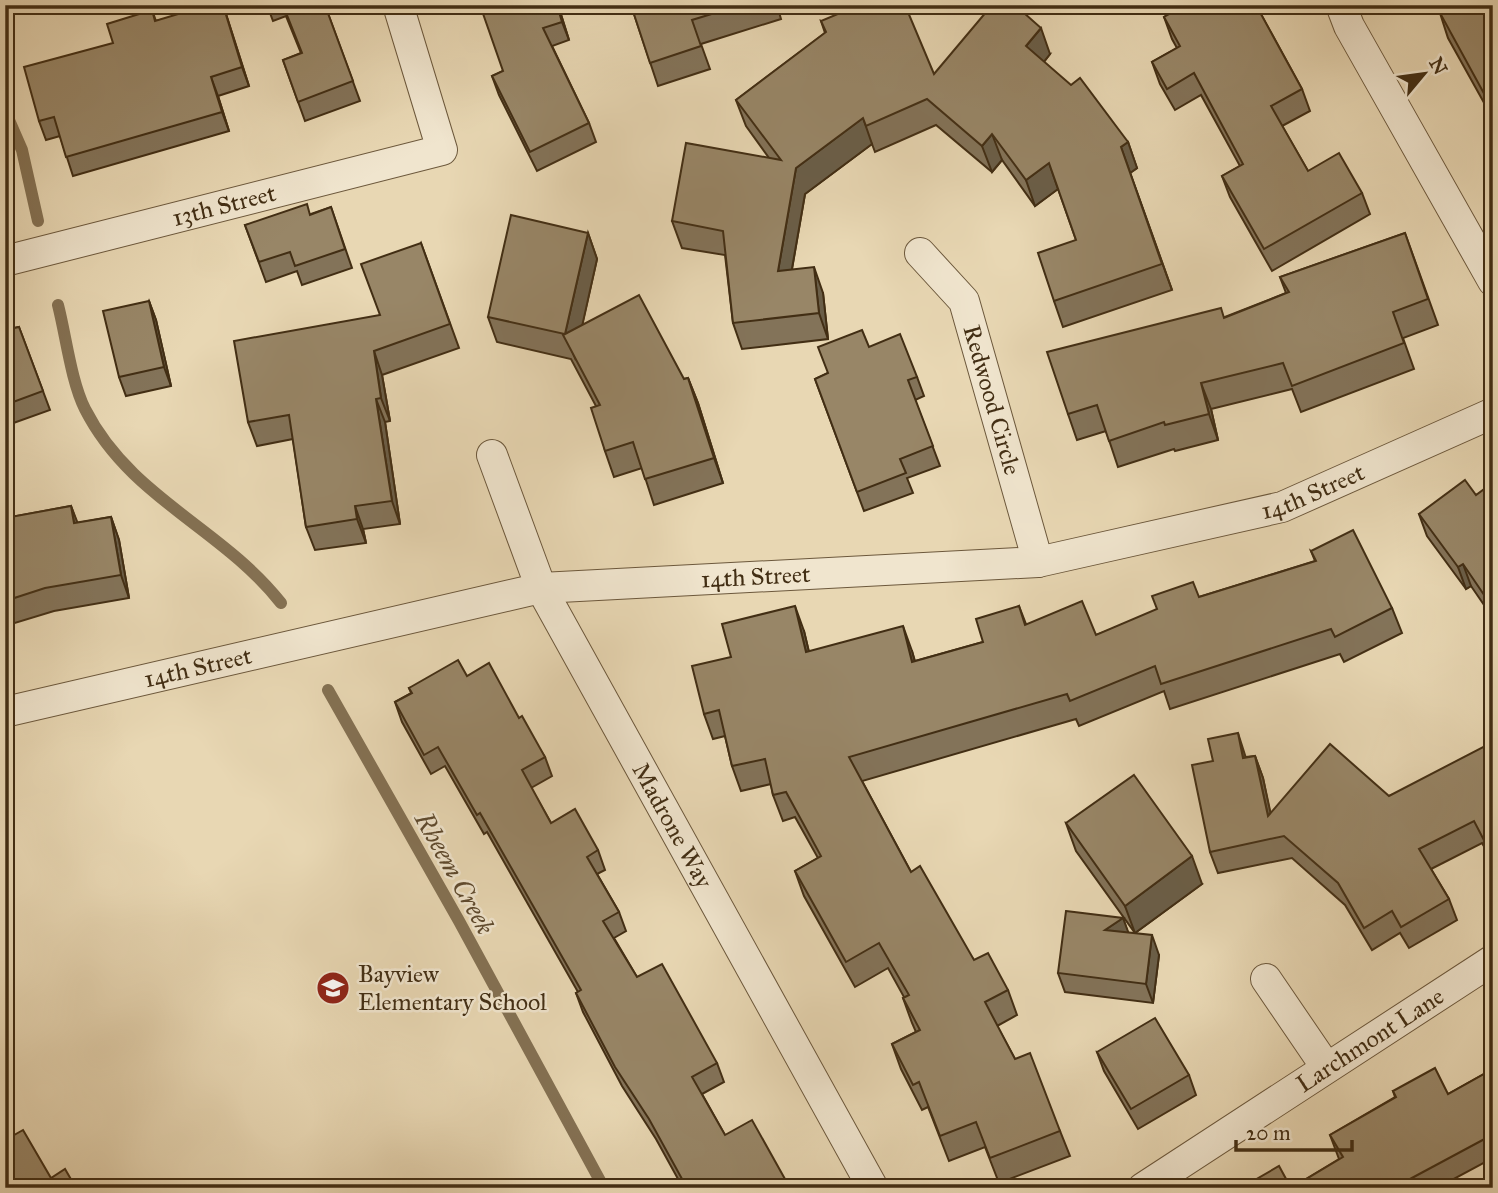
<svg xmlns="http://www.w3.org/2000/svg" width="1498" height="1193" viewBox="0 0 1498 1193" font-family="'IM FELL Great Primer',serif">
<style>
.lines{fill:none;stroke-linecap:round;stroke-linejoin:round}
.stream{stroke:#847153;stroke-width:12}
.minor-casing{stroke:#6c583c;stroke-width:32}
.minor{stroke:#f0e5ce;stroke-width:30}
.wall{fill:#837359;stroke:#422e14;stroke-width:2}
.shaded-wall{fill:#6a5e48;stroke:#422e14;stroke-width:2}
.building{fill:#988667;stroke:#422e14;stroke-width:2}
.labels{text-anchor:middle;stroke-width:5;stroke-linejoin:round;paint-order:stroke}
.street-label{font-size:24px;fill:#422e14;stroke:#f0e5ce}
.poi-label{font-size:24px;fill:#422e14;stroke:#f0e5ce;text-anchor:start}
.water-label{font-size:26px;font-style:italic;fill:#5e4a2e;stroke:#f0e5ce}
</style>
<rect width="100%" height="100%" fill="#e8d7b3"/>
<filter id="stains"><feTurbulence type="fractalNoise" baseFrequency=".00286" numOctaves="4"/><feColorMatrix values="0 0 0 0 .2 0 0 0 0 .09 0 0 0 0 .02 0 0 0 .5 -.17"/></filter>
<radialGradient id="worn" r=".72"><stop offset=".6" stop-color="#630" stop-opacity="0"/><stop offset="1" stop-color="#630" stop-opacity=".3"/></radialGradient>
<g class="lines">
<g class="stream">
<path d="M5,111L22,150L38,221"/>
<path d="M58,305C66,336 71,381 85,409C130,498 222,528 281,603"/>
<path d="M328,690L459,921L604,1188"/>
</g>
<defs>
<g id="minor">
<path d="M1341,5L1349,26L1493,281"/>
<path id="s1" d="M920,253L964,301L1038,562"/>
<path id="s2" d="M5,261L442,150L398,5"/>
<path id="s3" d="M492,455L541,588L873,1188"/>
<path id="s4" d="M5,712L541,588L1038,562L1282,507L1493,413"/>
<path d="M1266,979L1326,1067"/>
<path id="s5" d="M1143,1188L1493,960"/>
</g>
</defs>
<use href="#minor" class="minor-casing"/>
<use href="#minor" class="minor"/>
</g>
<g class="wall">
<path d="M223,5L249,86L218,96L229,131L73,176L60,136L46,140L39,121L113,43L152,10L156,21Z"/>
<path d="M267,5H315L317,11L326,8L360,101L305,121L283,60L301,53L286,16L273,21Z"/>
<path d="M558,5L569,40L552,46L589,123L596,142L537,171L499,95L492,76L503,71Z"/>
<path d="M631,5H777L781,19L701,44L710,69L658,86Z"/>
<path d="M1162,5H1256L1302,89L1310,111L1282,126L1308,171L1362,193L1370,214L1272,271L1230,197L1222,176L1240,166L1201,95L1175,110L1160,84L1152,62L1177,48L1172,39L1164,17L1167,15Z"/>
<path d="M1493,5V119L1448,38L1440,13Z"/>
<path d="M821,21L934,74L1050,54L1044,62L1128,142L1137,168L1130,173L1172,290L1063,327L1054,301L1076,240L1058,189L1035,206L1002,160L992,172L936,125L875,152L872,144L805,194L792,269L823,293L828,339L742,349L733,323L725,255L682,248L672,221L769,158L746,126L736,100L825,33Z"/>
<path d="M331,207L352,268L302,285L297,271L266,282L245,225L311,214Z"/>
<path d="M588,233L597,259L582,325L684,379L688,378L698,403L723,483L654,505L642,468L614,477L605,451L596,406L571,359L497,342L488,317Z"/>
<path d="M1405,233L1438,325L1403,338L1414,369L1301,412L1292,389L1211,409L1218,440L1175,451L1174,449L1118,467L1106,431L1077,440L1068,414L1225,317L1286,293L1280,277Z"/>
<path d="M421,243L459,348L382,375L390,421L385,422L400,524L363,529L366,543L315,550L306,527L293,439L257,446L248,422L380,315Z"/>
<path d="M149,301L156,320L171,386L126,396L119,377Z"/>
<path d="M19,327L50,410L5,426V330Z"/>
<path d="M869,347L917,377L924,396L915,400L940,466L907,478L913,493L864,511L815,379L828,373Z"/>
<path d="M1493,487V618L1471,586L1466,589L1427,536L1419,514L1476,495Z"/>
<path d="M71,506L77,523L111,517L119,540L129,598L54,611L5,626V518Z"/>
<path d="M1311,551L1392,608L1402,633L1344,662L1340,654L1170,709L1164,691L1079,726L1076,719L862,781L911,872L974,960L1008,990L1017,1015L997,1026L1015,1059L1060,1131L1070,1156L999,1183L985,1147L949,1161L928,1107L922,1110L901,1069L892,1044L916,1032L912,1023L903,998L904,997L888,968L855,987L804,896L795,871L818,858L795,817L783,821L773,795L771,784L741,791L732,766L725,736L713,739L704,714L731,657L804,631L809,652L912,651L915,661L983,642L1019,606L1026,624L1096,635L1199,597L1315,561Z"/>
<path d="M467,676L519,718L545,757L552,776L531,788L551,823L598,850L605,870L597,874L619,912L626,931L614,938L637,977L717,1063L724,1082L702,1094L725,1135L790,1188H683L656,1139L622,1086L583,1012L576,993L578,992L487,832L484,834L445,766L431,774L402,722L395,702L411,693L409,688Z"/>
<path d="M1493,755V862L1482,843L1431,869L1449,899L1457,920L1409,948L1400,933L1372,950L1345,905L1292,858L1218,873L1210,852L1246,757L1255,756L1263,778L1270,813L1389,796Z"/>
<path d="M1066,823L1202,884L1135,933L1076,851Z"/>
<path d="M1123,918L1128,933L1159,955L1153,1003L1065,992L1058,973Z"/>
<path d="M1097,1052L1189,1075L1196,1095L1138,1129L1104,1071Z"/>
<path d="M1493,1069V1158L1437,1188H1241H1291L1339,1159L1330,1135L1395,1097L1393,1091L1448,1094Z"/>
<path d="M5,1070L10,1084L5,1088Z"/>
</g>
<g class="shaded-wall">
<path d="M223,5L228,20L249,86L242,67Z"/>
<path d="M557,5H558L569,40L562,22Z"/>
<path d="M1041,28L1050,54L1035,73L1026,46Z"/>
<path d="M211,77L218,96L229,131L222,112Z"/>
<path d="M863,118L872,144L805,194L787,297L778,271L796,168Z"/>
<path d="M992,134L1002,160L992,172L982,146Z"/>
<path d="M1128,142L1137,168L1130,173L1172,290L1121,147Z"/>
<path d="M1049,163L1058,189L1035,206L1026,180Z"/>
<path d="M588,233L597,259L575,358L565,334Z"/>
<path d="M814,267L823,293L828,339L819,313Z"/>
<path d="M149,301L156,320L171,386L164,367Z"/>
<path d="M374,351L382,375L390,421L381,398Z"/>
<path d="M688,378L698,403L723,483L714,458Z"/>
<path d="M1201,383L1211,409L1218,440L1209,414Z"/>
<path d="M376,399L385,422L400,524L392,501Z"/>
<path d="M71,506L80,529L74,523Z"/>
<path d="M355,506L363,529L366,543L357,519Z"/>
<path d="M111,517L119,540L129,598L121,575Z"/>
<path d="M1463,564L1471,586L1466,589L1458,567Z"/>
<path d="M795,606L804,631L815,678L806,652Z"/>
<path d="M903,626L912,651L921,687L912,662Z"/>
<path d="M1238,733L1245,755L1251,780L1243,758Z"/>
<path d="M1255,756L1263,778L1276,838L1268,816Z"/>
<path d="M1192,856L1202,884L1135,933L1125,906Z"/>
<path d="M1123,918L1130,937L1105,930Z"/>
<path d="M1152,935L1159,955L1153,1003L1146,984Z"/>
</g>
<g class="building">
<path d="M208,5H223L242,67L211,77L222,112L66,157L54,117L39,121L24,67L113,43L107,24L152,10L155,21Z"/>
<path d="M283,5H315L317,11L326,8L353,81L298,102L283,60L302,53Z"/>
<path d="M480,5H557L562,22L543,28L589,123L530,152L492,76L503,71Z"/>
<path d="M631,5H741L692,20L701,46L650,63Z"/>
<path d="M859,5H905L934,74L992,5H1015L1041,28L1026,46L1071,85L1080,78L1128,142L1121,147L1162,264L1054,301L1038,253L1076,240L1049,163L1026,180L992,134L982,146L927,99L866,126L863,118L796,168L778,271L814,267L819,313L733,323L723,231L672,221L686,143L781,160L736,100L826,32L821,21Z"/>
<path d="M1165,5H1256L1302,89L1271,106L1308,171L1339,153L1362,193L1264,249L1222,176L1243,164L1194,73L1167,89L1152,62L1180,46L1164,17L1169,14Z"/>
<path d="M1455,5H1493V110L1440,13Z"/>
<path d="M307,204L310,215L331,207L345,249L295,266L290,252L259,262L245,225Z"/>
<path d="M511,215L588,233L565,334L639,295L684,379L688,378L714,458L645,479L633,442L605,451L591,408L600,405L563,335L565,334L488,317Z"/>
<path d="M1405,233L1428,299L1393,312L1404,343L1292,386L1283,363L1201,383L1209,414L1165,425L1164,422L1109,441L1097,405L1068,414L1047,352L1221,308L1224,318L1289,292L1280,277Z"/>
<path d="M421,243L450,324L374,351L381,398L376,399L392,501L355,506L357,519L306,527L289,415L248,422L234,341L380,315L361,264Z"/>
<path d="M149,301L164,367L119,377L103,311Z"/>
<path d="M19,327L43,391L5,405V330Z"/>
<path d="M862,330L869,347L900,334L917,377L908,380L933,446L900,459L906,473L857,492L815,379L828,373L818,347Z"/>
<path d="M1465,480L1476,495L1491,484L1493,487V608L1463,564L1458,567L1419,514Z"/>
<path d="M71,506L74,523L111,517L121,575L45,588L5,601V518Z"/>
<path d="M1353,530L1392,608L1335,637L1331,629L1161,684L1155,666L1070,701L1067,694L849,757L911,872L920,866L974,960L988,953L1008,990L985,1002L1015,1059L1030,1053L1060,1131L990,1158L976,1122L940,1136L919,1082L913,1085L892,1044L920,1030L903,998L909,995L879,943L846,962L795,871L821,856L786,792L773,795L765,759L732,766L719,710L704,714L692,666L731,657L722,624L795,606L806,652L903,626L912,662L983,642L976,619L1019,606L1025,625L1082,601L1096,635L1157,609L1152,596L1193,582L1199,597L1316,561L1311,551Z"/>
<path d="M458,660L467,676L489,663L519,718L522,716L545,757L522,770L551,823L575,809L598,850L587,857L619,912L603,921L637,977L662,964L717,1063L692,1077L725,1135L752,1120L790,1188H687L649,1119L615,1067L576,993L581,990L480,813L477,815L438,747L424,755L395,702L412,693L409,688Z"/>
<path d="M1238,733L1243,758L1255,756L1268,816L1330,744L1389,796L1487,745L1493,755V840L1486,844L1474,821L1419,849L1449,899L1401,927L1392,911L1364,928L1338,883L1284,836L1210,852L1192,765L1213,761L1208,739Z"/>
<path d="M1134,775L1192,856L1125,906L1066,823Z"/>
<path d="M1066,911L1123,918L1105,930L1152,935L1146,984L1058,973Z"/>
<path d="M1155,1018L1189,1075L1131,1109L1097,1052Z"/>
<path d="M1435,1068L1448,1094L1493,1069V1128L1489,1130L1492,1135L1410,1179L1415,1187L1414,1188H1241L1279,1166L1291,1188L1343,1157L1330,1135L1396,1097L1393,1091Z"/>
<path d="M23,1130L51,1178L65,1169L76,1188H5V1137L7,1139Z"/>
</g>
<defs>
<symbol id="school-disc" viewBox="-11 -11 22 22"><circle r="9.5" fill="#8f2418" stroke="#f0e5ce"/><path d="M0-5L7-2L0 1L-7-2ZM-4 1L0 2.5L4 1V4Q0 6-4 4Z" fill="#fff"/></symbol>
</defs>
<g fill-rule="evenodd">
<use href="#school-disc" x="314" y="969" width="38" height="38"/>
</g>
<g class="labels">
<g class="street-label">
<text dy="8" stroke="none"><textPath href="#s2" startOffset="226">13th Street</textPath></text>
<text dy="8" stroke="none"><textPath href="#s1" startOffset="168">Redwood Circle</textPath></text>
<text dy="8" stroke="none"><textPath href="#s4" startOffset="1332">14th Street</textPath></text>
<text dy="8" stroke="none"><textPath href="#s4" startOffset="765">14th Street</textPath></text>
<text dy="8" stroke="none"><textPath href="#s4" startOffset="198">14th Street</textPath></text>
<text dy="8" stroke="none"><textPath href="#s3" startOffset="413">Madrone Way</textPath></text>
<text dy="8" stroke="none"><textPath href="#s5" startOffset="271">Larchmont Lane</textPath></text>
</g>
<g class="poi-label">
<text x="358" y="982">Bayview<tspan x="358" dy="28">Elementary School</tspan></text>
</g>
<g class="water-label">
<text transform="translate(455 873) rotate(61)" y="9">Rheem Creek</text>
</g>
</g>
<rect width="1498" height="1193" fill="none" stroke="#e8d7b3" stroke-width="28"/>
<rect x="7" y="7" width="1484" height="1179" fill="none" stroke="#422e14" stroke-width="3.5"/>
<rect x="14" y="14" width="1470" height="1165" fill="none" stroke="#422e14" stroke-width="2"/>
<g transform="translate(1424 74) rotate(61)" stroke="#f0e5ce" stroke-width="5" paint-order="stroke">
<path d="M0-5L12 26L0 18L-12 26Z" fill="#422e14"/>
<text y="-10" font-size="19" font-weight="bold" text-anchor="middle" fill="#422e14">N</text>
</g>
<path d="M1236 1140v10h116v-10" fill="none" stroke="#422e14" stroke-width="3.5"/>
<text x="1246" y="1140" font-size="21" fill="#422e14" stroke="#f0e5ce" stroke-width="5" paint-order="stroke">20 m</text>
<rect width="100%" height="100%" filter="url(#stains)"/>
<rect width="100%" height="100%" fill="url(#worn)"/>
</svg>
